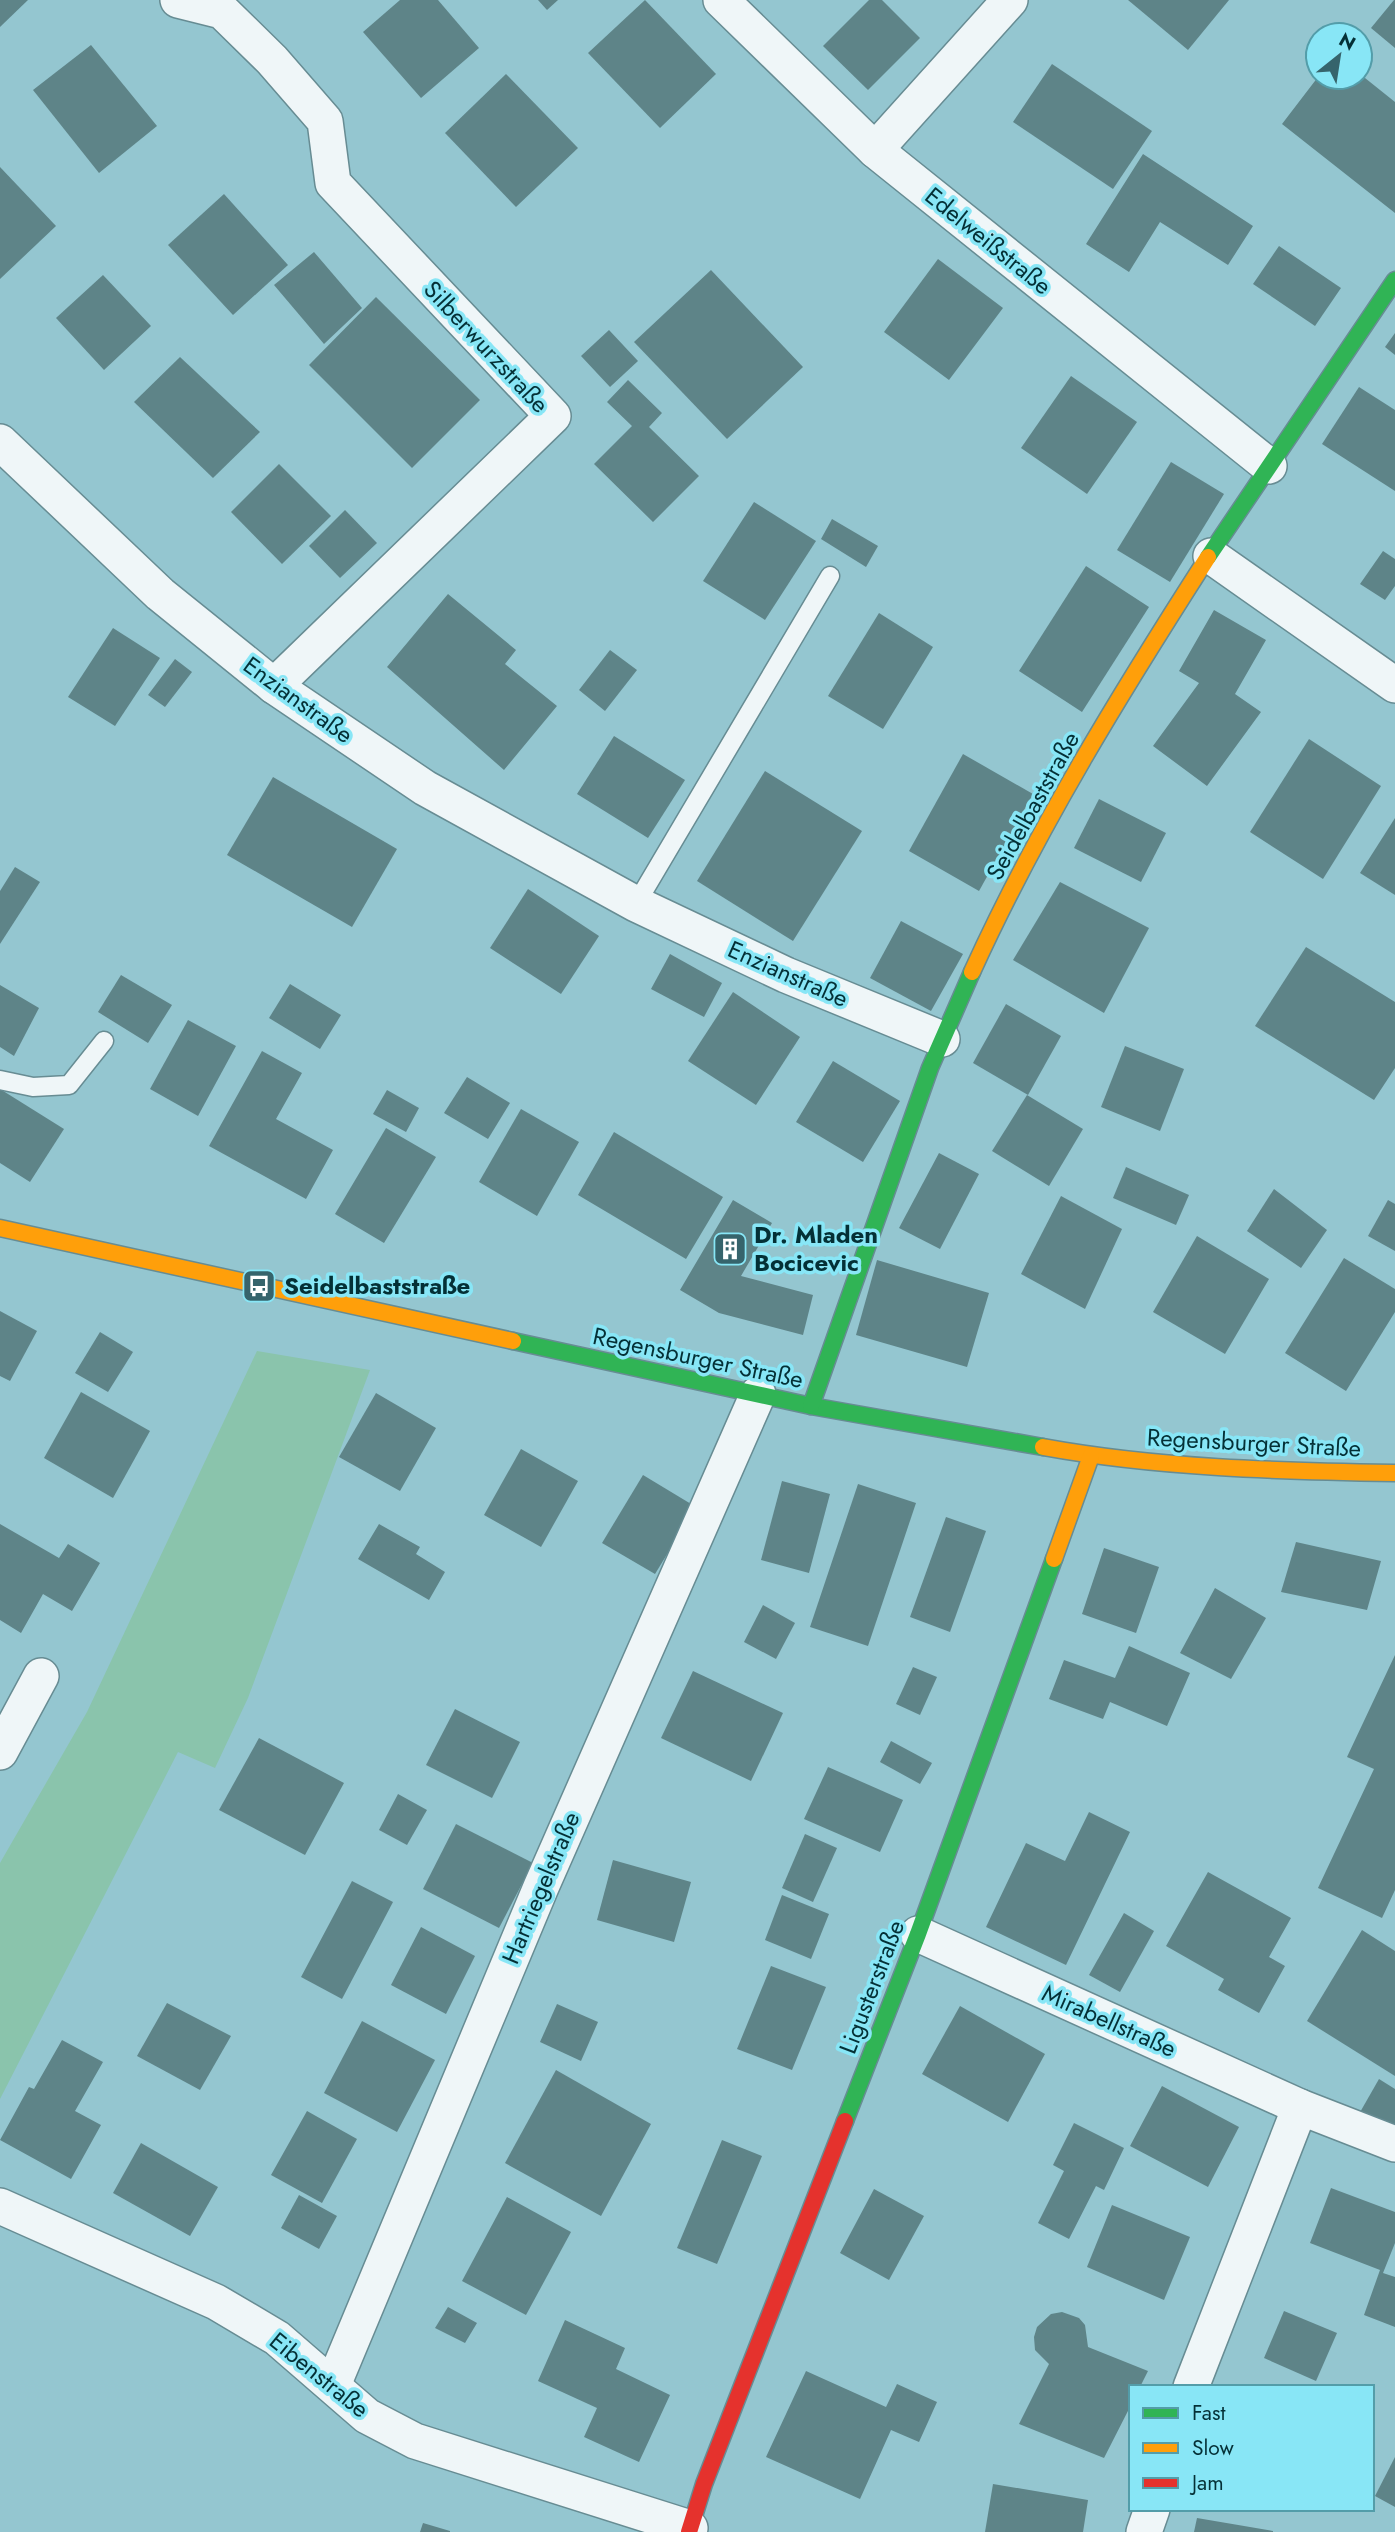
<svg xmlns="http://www.w3.org/2000/svg" width="1395" height="2532" viewBox="0 0 1395 2532" font-family="Jost,sans-serif">
<style>
.green{fill:#8ac4ac}
.building{fill:#5e8488}
.lines{fill:none;stroke-linecap:round;stroke-linejoin:round}
.lane-casing{stroke:#678c93;stroke-width:21}
.street-casing{stroke:#678c93;stroke-width:38}
.fast-casing{stroke:#678c93;stroke-width:19}
.slow-casing{stroke:#678c93;stroke-width:19}
.jam-casing{stroke:#678c93;stroke-width:19}
.lane{stroke:#eff6f8;stroke-width:18}
.street{stroke:#eff6f8;stroke-width:35}
.fast{stroke:#30b455;stroke-width:16}
.slow{stroke:#ff9f0a;stroke-width:16}
.jam{stroke:#e5322d;stroke-width:16}
.labels{text-anchor:middle;stroke-width:7;stroke-linejoin:round;paint-order:stroke}
.street-label{font-size:24px;fill:#043036;stroke:#88e6f6}
.poi-label{font-size:24px;font-weight:bold;fill:#043036;stroke:#88e6f6;text-anchor:start}
</style>
<rect width="100%" height="100%" fill="#94c6d0"/>
<path class="green" d="M257,1351L370,1370L248,1698L215,1768L178,1752L0,2099V1863L87,1712Z"/>
<g class="building">
<path d="M0,0H28L0,27Z"/>
<path d="M400,0H438L479,48L421,98L363,32Z"/>
<path d="M538,0H558L547,10Z"/>
<path d="M645,0L716,74L660,128L588,53Z"/>
<path d="M869,0H882L920,38L868,90L823,46Z"/>
<path d="M1128,0H1229L1188,50Z"/>
<path d="M1394,0H1395V48L1371,28Z"/>
<path d="M91,45L157,126L99,173L33,90Z"/>
<path d="M1052,64L1152,131L1113,189L1013,122Z"/>
<path d="M506,74L578,148L516,207L445,133Z"/>
<path d="M1360,74L1395,102V213L1282,124L1318,77H1360Z"/>
<path d="M1143,154L1253,226L1228,265L1160,222L1129,272L1086,244Z"/>
<path d="M0,167L56,226L0,279Z"/>
<path d="M224,194L288,265L233,315L168,245Z"/>
<path d="M1279,246L1341,288L1315,326L1253,284Z"/>
<path d="M314,252L362,308L324,344L274,285Z"/>
<path d="M938,259L1003,308L949,380L884,332Z"/>
<path d="M711,270L803,367L727,439L634,342Z"/>
<path d="M103,275L151,326L104,370L56,318Z"/>
<path d="M376,297L480,400L412,468L309,365Z"/>
<path d="M609,330L638,361L610,387L581,356Z"/>
<path d="M1395,333V355L1385,347Z"/>
<path d="M180,357L260,432L213,478L134,402Z"/>
<path d="M1071,376L1137,422L1087,494L1021,448Z"/>
<path d="M628,380L662,413L649,427L699,476L653,522L594,464L632,426L607,402Z"/>
<path d="M1359,387L1395,410V491L1322,444Z"/>
<path d="M1171,462L1224,494L1170,582L1117,550Z"/>
<path d="M279,464L331,516L282,564L231,512Z"/>
<path d="M754,502L816,541L765,620L703,581Z"/>
<path d="M345,510L377,543L340,578L309,546Z"/>
<path d="M832,519L878,546L866,567L821,539Z"/>
<path d="M1383,551L1395,559V586L1385,600L1360,584Z"/>
<path d="M1086,566L1149,607L1082,712L1019,671Z"/>
<path d="M448,594L516,650L505,664L557,706L504,770L387,667Z"/>
<path d="M1214,610L1266,640L1235,694L1261,712L1207,786L1153,746L1199,683L1179,671Z"/>
<path d="M879,613L933,647L883,729L828,696Z"/>
<path d="M113,628L160,658L115,726L68,697Z"/>
<path d="M610,650L637,670L605,711L579,690Z"/>
<path d="M175,659L192,672L165,707L148,695Z"/>
<path d="M614,736L685,780L648,838L577,794Z"/>
<path d="M1309,739L1381,786L1323,879L1250,832Z"/>
<path d="M963,754L1033,794L979,891L909,851Z"/>
<path d="M765,771L862,831L793,941L697,881Z"/>
<path d="M273,777L397,849L352,927L227,855Z"/>
<path d="M1099,799L1166,833L1141,882L1074,848Z"/>
<path d="M1395,818V895L1360,873Z"/>
<path d="M15,867L40,882L0,944V891Z"/>
<path d="M1060,882L1149,928L1104,1013L1013,960Z"/>
<path d="M528,889L599,936L561,994L490,948Z"/>
<path d="M901,921L963,954L931,1011L870,978Z"/>
<path d="M1306,947L1395,1002V1068L1374,1100L1255,1026Z"/>
<path d="M670,954L722,983L704,1017L651,989Z"/>
<path d="M121,975L172,1005L148,1043L98,1012Z"/>
<path d="M290,984L341,1015L320,1049L269,1018Z"/>
<path d="M0,985L39,1008L14,1056L0,1047Z"/>
<path d="M733,992L800,1037L756,1105L688,1061Z"/>
<path d="M1006,1004L1061,1036L1028,1095L973,1063Z"/>
<path d="M188,1020L236,1046L198,1116L150,1089Z"/>
<path d="M1125,1046L1184,1069L1160,1131L1101,1107Z"/>
<path d="M262,1051L302,1073L276,1119L333,1150L306,1199L209,1146Z"/>
<path d="M833,1061L900,1101L863,1162L796,1122Z"/>
<path d="M467,1077L510,1103L488,1139L444,1113Z"/>
<path d="M0,1089L64,1129L30,1182L0,1163Z"/>
<path d="M387,1090L419,1108L406,1132L373,1114Z"/>
<path d="M1027,1095L1083,1129L1049,1186L992,1151Z"/>
<path d="M521,1109L579,1142L537,1216L479,1182Z"/>
<path d="M386,1128L436,1157L384,1243L335,1214Z"/>
<path d="M614,1132L723,1197L686,1259L578,1195Z"/>
<path d="M939,1153L979,1174L940,1249L899,1228Z"/>
<path d="M1126,1167L1189,1195L1176,1225L1113,1198Z"/>
<path d="M1274,1189L1327,1230L1301,1268L1247,1231Z"/>
<path d="M1061,1196L1122,1229L1085,1309L1021,1274Z"/>
<path d="M733,1200L772,1223L741,1276L813,1295L803,1335L719,1313L680,1290Z"/>
<path d="M1388,1200L1395,1204V1251L1368,1236Z"/>
<path d="M1197,1236L1269,1279L1225,1354L1153,1312Z"/>
<path d="M1344,1258L1395,1289V1312L1346,1391L1285,1353Z"/>
<path d="M877,1260L989,1293L967,1367L856,1335Z"/>
<path d="M0,1311L37,1331L10,1381L0,1376Z"/>
<path d="M100,1332L133,1352L108,1392L75,1373Z"/>
<path d="M81,1392L150,1431L113,1498L44,1458Z"/>
<path d="M376,1393L436,1428L400,1491L339,1457Z"/>
<path d="M521,1449L578,1481L541,1547L484,1515Z"/>
<path d="M643,1475L696,1507L655,1574L602,1543Z"/>
<path d="M782,1481L830,1494L809,1573L761,1560Z"/>
<path d="M858,1484L916,1503L868,1646L810,1627Z"/>
<path d="M946,1517L986,1531L950,1632L910,1617Z"/>
<path d="M0,1524L59,1558L68,1544L100,1563L72,1611L43,1594L21,1633L0,1620Z"/>
<path d="M379,1524L420,1547L416,1554L445,1572L429,1600L358,1559Z"/>
<path d="M1296,1542L1381,1561L1367,1610L1281,1592Z"/>
<path d="M1104,1548L1159,1567L1136,1633L1082,1614Z"/>
<path d="M1215,1588L1266,1618L1231,1679L1180,1653Z"/>
<path d="M763,1605L795,1623L776,1659L744,1642Z"/>
<path d="M1129,1646L1190,1673L1167,1726L1110,1702L1103,1719L1049,1699L1064,1660L1115,1678Z"/>
<path d="M1395,1655V1890L1382,1918L1318,1888L1374,1769L1347,1757Z"/>
<path d="M913,1667L937,1677L920,1715L896,1704Z"/>
<path d="M693,1671L783,1713L751,1781L661,1738Z"/>
<path d="M455,1709L520,1742L492,1798L426,1765Z"/>
<path d="M259,1738L344,1783L305,1855L219,1810Z"/>
<path d="M891,1741L932,1763L920,1784L880,1762Z"/>
<path d="M828,1767L903,1800L880,1852L804,1819Z"/>
<path d="M398,1794L427,1810L407,1845L379,1830Z"/>
<path d="M1089,1812L1130,1832L1066,1965L986,1927L1026,1843L1065,1861Z"/>
<path d="M456,1824L533,1863L499,1928L423,1889Z"/>
<path d="M805,1834L837,1848L813,1902L782,1888Z"/>
<path d="M613,1860L691,1882L674,1942L597,1920Z"/>
<path d="M1208,1872L1291,1918L1269,1957L1285,1966L1259,2013L1218,1990L1224,1979L1166,1946Z"/>
<path d="M352,1881L393,1902L342,1999L301,1977Z"/>
<path d="M782,1895L829,1914L811,1959L765,1940Z"/>
<path d="M1124,1913L1154,1931L1120,1992L1089,1975Z"/>
<path d="M421,1927L475,1956L446,2014L391,1985Z"/>
<path d="M1362,1930L1395,1951V2076L1307,2021Z"/>
<path d="M771,1966L826,1987L792,2070L737,2049Z"/>
<path d="M167,2003L231,2036L200,2090L137,2056Z"/>
<path d="M557,2004L598,2022L581,2061L540,2042Z"/>
<path d="M960,2006L1045,2054L1008,2122L922,2074Z"/>
<path d="M362,2021L435,2060L397,2132L324,2093Z"/>
<path d="M62,2040L103,2062L75,2111L101,2125L71,2179L0,2140L29,2087L34,2089Z"/>
<path d="M556,2070L651,2124L601,2216L505,2163Z"/>
<path d="M1379,2079L1395,2089V2135L1359,2114Z"/>
<path d="M1162,2086L1239,2127L1208,2187L1130,2146Z"/>
<path d="M307,2111L357,2139L322,2203L271,2175Z"/>
<path d="M1074,2123L1124,2148L1104,2190L1096,2186L1069,2239L1038,2223L1064,2171L1053,2165Z"/>
<path d="M722,2140L762,2156L717,2264L677,2248Z"/>
<path d="M141,2143L218,2187L190,2236L113,2193Z"/>
<path d="M1331,2188L1395,2212V2243L1383,2273L1395,2277V2327L1364,2315L1380,2270L1310,2243Z"/>
<path d="M874,2189L924,2216L889,2280L840,2253Z"/>
<path d="M299,2195L337,2216L319,2249L281,2228Z"/>
<path d="M507,2197L571,2232L526,2315L462,2281Z"/>
<path d="M1112,2205L1190,2237L1164,2300L1087,2267Z"/>
<path d="M448,2307L477,2323L465,2343L435,2328Z"/>
<path d="M1284,2311L1337,2333L1316,2381L1264,2358Z"/>
<path d="M1062,2312L1079,2318L1085,2325L1088,2347L1148,2371L1140,2387H1131V2405L1104,2458L1019,2424L1049,2364L1035,2350L1034,2337L1037,2327L1051,2314Z"/>
<path d="M565,2320L625,2348L616,2369L670,2395L639,2462L584,2437L597,2408L538,2381Z"/>
<path d="M806,2371L886,2407L897,2384L937,2402L919,2442L891,2430L860,2499L766,2457Z"/>
<path d="M1395,2457V2507L1375,2496Z"/>
<path d="M993,2484L1088,2500L1083,2532H985Z"/>
<path d="M1197,2518L1273,2531V2532H1194Z"/>
<path d="M423,2523L450,2531V2532H420Z"/>
</g>
<g class="lines">
<defs>
<g id="lane">
<path d="M636,904L830,576"/>
<path d="M0,1080L33,1087L69,1085L104,1041"/>
</g>
<g id="street">
<path d="M178,0L222,11L272,60L325,121L333,183L553,416L274,686"/>
<path d="M721,0L875,150L1269,466"/>
<path d="M875,150L1010,0"/>
<path d="M0,442L160,594L274,686L425,788L636,904L786,975L942,1039"/>
<path d="M1211,556L1395,685"/>
<path d="M0,1752L41,1676"/>
<path d="M918,1934L1300,2107L1395,2144"/>
<path d="M0,2206L216,2302L277,2338L367,2416L415,2441L690,2528"/>
<path d="M333,2385L541,1887L758,1394"/>
<path d="M1191,2387L1300,2107"/>
<path d="M1144,2532L1152,2509"/>
</g>
<g id="fast">
<path d="M1208,557L1395,280"/>
<path d="M513,1341L811,1406L1043,1447"/>
<path d="M811,1406L930,1068L972,972"/>
<path d="M845,2121L918,1934L1054,1559"/>
</g>
<g id="slow">
<path d="M972,972C1038,827 1122,691 1208,557"/>
<path d="M0,1228L513,1341"/>
<path d="M1043,1447C1158,1468 1278,1471 1395,1473"/>
<path d="M1054,1559L1091,1456"/>
</g>
<path id="jam" d="M689,2532L704,2484L845,2121"/>
</defs>
<use href="#lane" class="lane-casing"/>
<use href="#street" class="street-casing"/>
<use href="#fast" class="fast-casing"/>
<use href="#slow" class="slow-casing"/>
<use href="#jam" class="jam-casing"/>
<use href="#lane" class="lane"/>
<use href="#street" class="street"/>
<use href="#fast" class="fast"/>
<use href="#slow" class="slow"/>
<use href="#jam" class="jam"/>
</g>
<defs>
<symbol id="building-square" viewBox="-11 -11 22 22"><rect x="-9" y="-9" width="18" height="18" rx="4" fill="#36646c" stroke="#88e6f6"/><path d="M-4-6H4V6H1V3H-1V6H-4ZM-2.5-4.3h1.7v1.8h-1.7ZM.8-4.3h1.7v1.8H.8ZM-2.5-1h1.7V.8h-1.7ZM.8-1h1.7V.8H.8Z" fill="#fff"/></symbol>
<symbol id="bus-square" viewBox="-11 -11 22 22"><rect x="-9" y="-9" width="18" height="18" rx="4" fill="#36646c" stroke="#88e6f6"/><path d="M-5-6H5V4H4V6H2V4H-2V6H-4V4H-5ZM-3.5-4V0h7V-4ZM-3.5 1.2v1.5H-2V1.2ZM2 1.2v1.5H3.5V1.2Z" fill="#fff"/></symbol>
</defs>
<g fill-rule="evenodd">
<use href="#building-square" x="711" y="1230" width="38" height="38"/>
<use href="#bus-square" x="240" y="1267" width="38" height="38"/>
</g>
<g class="labels">
<g class="street-label">
<text transform="translate(988 241) rotate(39)" y="8">Edelweißstraße</text>
<text transform="translate(486 347) rotate(47)" y="8">Silberwurzstraße</text>
<text transform="translate(298 700) rotate(36)" y="8">Enzianstraße</text>
<text transform="translate(1033 806) rotate(-61)" y="8">Seidelbaststraße</text>
<text transform="translate(788 974) rotate(24)" y="8">Enzianstraße</text>
<text transform="translate(698 1358) rotate(12)" y="8">Regensburger Straße</text>
<text transform="translate(1254 1443) rotate(3)" y="8">Regensburger Straße</text>
<text transform="translate(541 1888) rotate(-67)" y="8">Hartriegelstraße</text>
<text transform="translate(872 1987) rotate(-69)" y="8">Ligusterstraße</text>
<text transform="translate(1109 2021) rotate(24)" y="8">Mirabellstraße</text>
<text transform="translate(319 2375) rotate(39)" y="8">Eibenstraße</text>
</g>
<g class="poi-label">
<text x="754" y="1243">Dr. Mladen<tspan x="754" dy="28">Bocicevic</tspan></text>
<text x="284" y="1294">Seidelbaststraße</text>
</g>
</g>
<rect x="1129" y="2385" width="245" height="126" fill="#88e6f6" stroke="#539da9" stroke-width="2"/>
<rect x="1143" y="2408" width="35" height="10" fill="#30b455" stroke="#539da9" stroke-width="2"/>
<text x="1192" y="2420" font-size="21" fill="#043036">Fast</text>
<rect x="1143" y="2443" width="35" height="10" fill="#ff9f0a" stroke="#539da9" stroke-width="2"/>
<text x="1192" y="2455" font-size="21" fill="#043036">Slow</text>
<rect x="1143" y="2478" width="35" height="10" fill="#e5322d" stroke="#539da9" stroke-width="2"/>
<text x="1192" y="2490" font-size="21" fill="#043036">Jam</text>
<g transform="translate(1339 56) rotate(30)"><circle r="33" fill="#88e6f6" stroke="#539da9" stroke-width="2"/>
<path d="M0-5L12 26L0 18L-12 26Z" fill="#36646c"/>
<text y="-10" font-size="19" font-weight="bold" text-anchor="middle" fill="#043036">N</text>
</g>
</svg>
